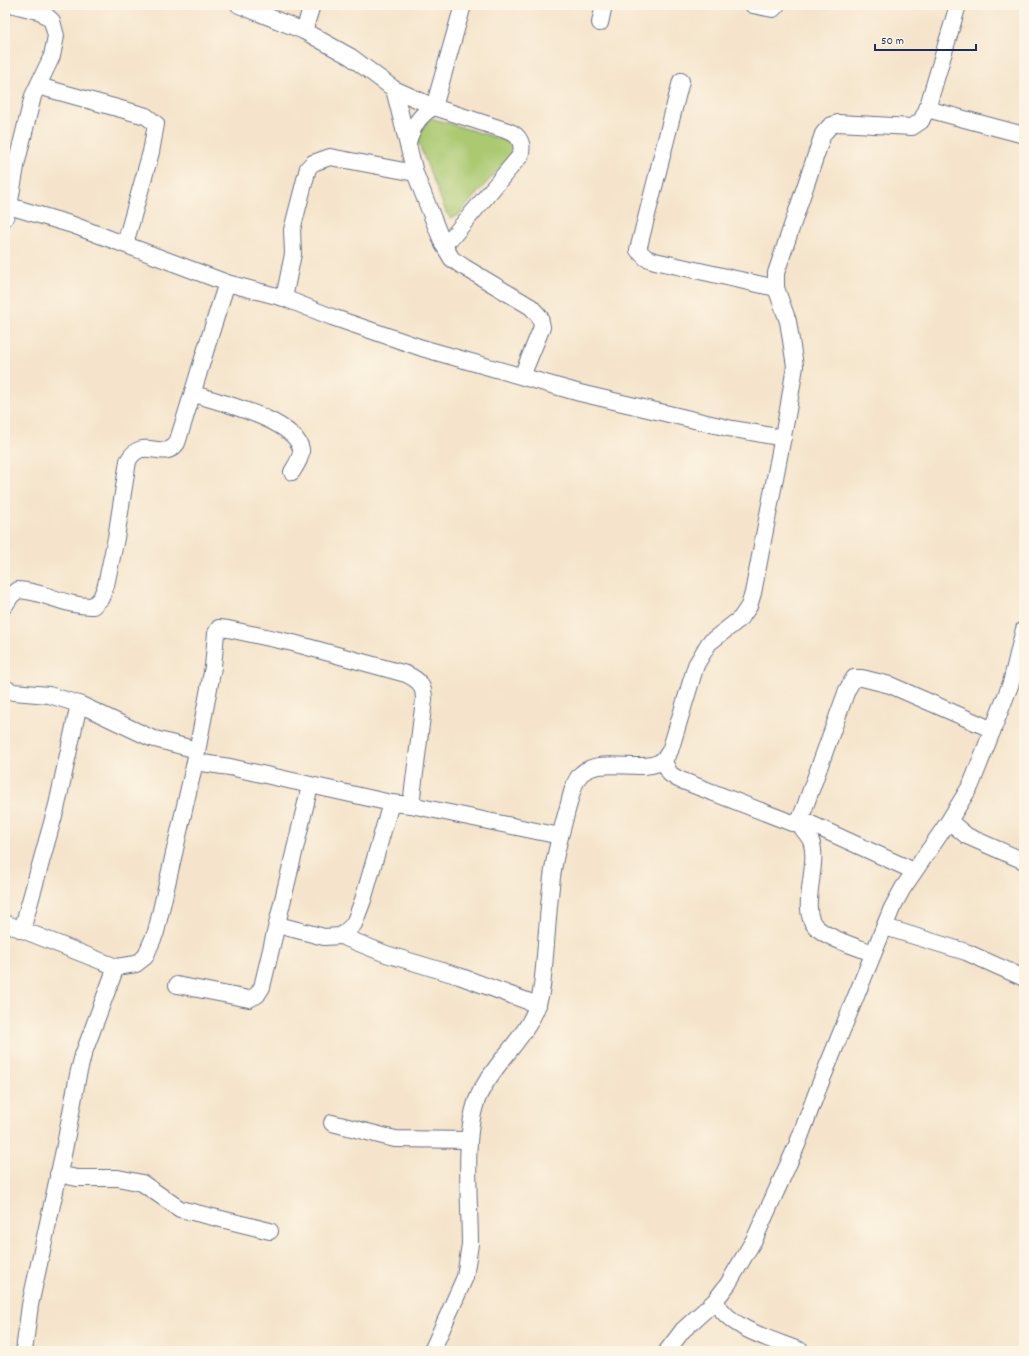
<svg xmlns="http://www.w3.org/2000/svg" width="1029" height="1356" viewBox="0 0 1029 1356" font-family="Dekko,sans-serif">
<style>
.green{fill:#aac971;stroke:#627c68}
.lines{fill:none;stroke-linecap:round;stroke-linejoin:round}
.minor-casing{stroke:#676e84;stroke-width:18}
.minor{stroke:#fff;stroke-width:16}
</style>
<rect width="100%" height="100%" fill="#fcf5e5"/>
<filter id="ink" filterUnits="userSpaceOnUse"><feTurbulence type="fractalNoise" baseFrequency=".025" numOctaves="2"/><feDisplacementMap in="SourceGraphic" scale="8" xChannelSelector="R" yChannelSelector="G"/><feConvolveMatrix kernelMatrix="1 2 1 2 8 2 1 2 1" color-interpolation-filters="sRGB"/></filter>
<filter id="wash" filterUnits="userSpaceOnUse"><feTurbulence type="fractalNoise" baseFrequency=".012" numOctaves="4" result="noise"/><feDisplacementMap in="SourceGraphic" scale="16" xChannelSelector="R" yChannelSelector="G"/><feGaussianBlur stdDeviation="0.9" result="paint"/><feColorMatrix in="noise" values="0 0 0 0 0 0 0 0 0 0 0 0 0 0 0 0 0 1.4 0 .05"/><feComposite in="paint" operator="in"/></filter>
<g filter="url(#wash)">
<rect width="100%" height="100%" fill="#f5e4cb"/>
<path class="green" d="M434,119L507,141L514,148L512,154L458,215L450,218L446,212L418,142V137L428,120Z"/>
</g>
<g filter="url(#ink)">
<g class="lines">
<defs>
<g id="minor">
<path d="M239,5L304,31L351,57L394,89L434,107L508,131C520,135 524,145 520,156L453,236L443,244"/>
<path d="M753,5L773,9L777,5"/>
<path d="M600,23L604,5"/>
<path d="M304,31L312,5"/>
<path d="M681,81L638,250L646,258L655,261L776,288"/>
<path d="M38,86L146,116L156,124L151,152L125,244"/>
<path d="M394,89L415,173L443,244L452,259L464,267L531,307L540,317L542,327L522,376"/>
<path d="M927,109L1024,135"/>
<path d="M408,142C413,126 419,115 434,107L463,5"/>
<path d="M9,206L17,161L33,96L52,56L56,36L52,21L42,12L14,5"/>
<path d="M5,218L9,206L73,225L227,283L284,298L332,317L422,348L580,393L728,428L783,438"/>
<path d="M284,298L293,254L292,230L308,168L313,163L330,157L415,173"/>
<path d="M194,394C219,402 295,420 301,449C302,457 296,465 292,472"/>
<path d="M5,605L11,596L18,590C44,591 66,607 93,606L101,598L106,585L116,538L128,461C143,434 163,463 177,443C194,390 209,336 227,283"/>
<path d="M5,688L13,692L49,695L79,704L151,738L197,750"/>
<path d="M663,760L670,774L678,779L792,823L800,819L803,812L847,690L854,678H862L890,685L993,730"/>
<path d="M195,762L213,667L216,633L219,628L228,629L293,643L406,674C419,680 424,685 424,700L411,805"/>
<path d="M800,819L914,871"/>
<path d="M797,821C801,828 808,834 811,841C820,865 799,908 815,926C826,938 857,947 873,953"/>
<path d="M949,821L967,836L1024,861"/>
<path d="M5,923L116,967L136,964L145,957L156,932L195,762L230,767L391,803L411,805L560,836"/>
<path d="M278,925L324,937L341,936L354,924L363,900L391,803"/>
<path d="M885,927L966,952L1024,978"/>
<path d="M22,930L57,805L79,704"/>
<path d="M341,936L386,954L459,976L538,1005"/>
<path d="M177,985L249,999L257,995L262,987L310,786"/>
<path d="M332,1123L395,1139L469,1140"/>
<path d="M58,1174L77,1178H118L142,1183L180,1209L270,1231"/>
<path d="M715,1301C731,1330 772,1339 801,1351"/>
<path d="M24,1351L30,1305L64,1150L78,1075L83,1055L116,967"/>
<path d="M432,1351L465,1277L470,1244C470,1202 462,1132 479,1095C498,1055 536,1033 542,986C546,954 547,920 551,887C553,860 561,833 568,807C571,797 573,782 581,774C601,755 645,775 663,760C666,758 668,753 670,751L696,665L709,643L741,618L749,606L753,593L788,410L795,366L788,321L776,288V273L823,134L830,126L838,123L912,127L921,121L927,109L958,5"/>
<path d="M667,1351L683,1330L715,1301L728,1284L755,1238L797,1145L818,1089L892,908L903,888L949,821L971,785L1011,683L1024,629"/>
</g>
</defs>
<use href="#minor" class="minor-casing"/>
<use href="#minor" class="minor"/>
</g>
</g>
<rect width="1029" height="1356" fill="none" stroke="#fcf5e5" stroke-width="20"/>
<path d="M875 44v6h101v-6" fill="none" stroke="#1b2f5e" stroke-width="2"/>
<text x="881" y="44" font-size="12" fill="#1b2f5e" stroke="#fcf5e5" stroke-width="3" paint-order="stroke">50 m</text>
</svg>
